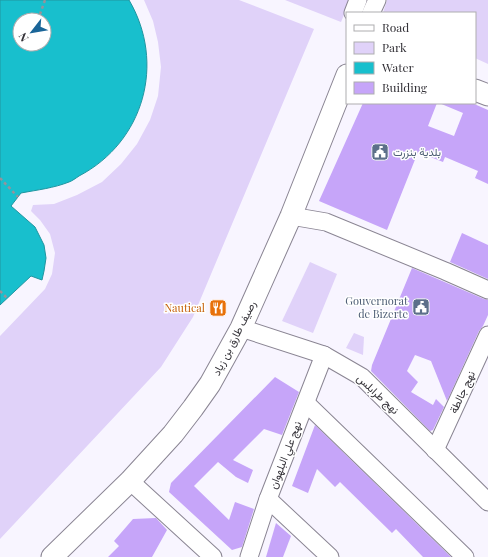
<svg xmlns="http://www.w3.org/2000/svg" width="488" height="557" viewBox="0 0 488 557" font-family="'Playfair Display',Vazirmatn,serif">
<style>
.green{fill:#e0d2f9}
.water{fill:#18bfcd;stroke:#2095a0;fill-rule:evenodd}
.building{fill:#c6a5f9}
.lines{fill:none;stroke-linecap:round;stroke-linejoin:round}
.minor-casing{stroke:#8a8593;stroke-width:19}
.major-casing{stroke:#8a8593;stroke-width:23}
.path{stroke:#96939b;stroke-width:2.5;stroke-dasharray:3 3;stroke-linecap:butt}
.minor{stroke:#fff;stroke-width:17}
.major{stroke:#fff;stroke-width:21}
.labels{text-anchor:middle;stroke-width:3;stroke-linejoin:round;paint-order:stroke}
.service-label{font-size:11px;fill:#4e5e75;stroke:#fff;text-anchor:start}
.food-label{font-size:11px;fill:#c56008;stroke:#fff;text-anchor:end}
.street-label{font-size:11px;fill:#343238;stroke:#fff}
</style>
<rect width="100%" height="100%" fill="#f8f5ff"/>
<g class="green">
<path d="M144,0H239L314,29L193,317L161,367L0,539V336L45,289L52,274L55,253L50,234L40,220L31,211L33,205L54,204L77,195L102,182L121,164L137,144L150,120L158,96L161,67L158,42L153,21Z"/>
<path d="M285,0H350L341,22Z"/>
<path d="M387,0H488V64L475,58V13H383Z"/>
<path d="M310,262L337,274L313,333L282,321Z"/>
<path d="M354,333L364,337L363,355L346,348Z"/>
</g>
<path class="water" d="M0,0H129C166,63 144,142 79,176C76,178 72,181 69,182C54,188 37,190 21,193L11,206L35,227L44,245L46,258L44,271L42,280L31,276L0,305ZM20,20H44V44H20Z"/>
<g class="building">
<path d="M363,103H437L428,126L454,136L463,113L439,103H472L488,110V184L475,178L478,171L445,157L443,162L418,152L387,230L319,201Z"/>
<path d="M462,233L488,245V279L450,262Z"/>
<path d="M412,268L484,299L488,300V315L483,326L479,331L447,401L431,361L415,355L407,371L418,382L411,392L433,405L436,399L444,407L433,430L430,431L371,371L372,365Z"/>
<path d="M275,377L299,392L282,435L264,429L233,460L253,470L248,483L236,477L218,462L194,486L229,520L235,502L254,509L242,547L232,550L169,492L171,483Z"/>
<path d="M315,425L451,557H423L396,529L392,533L340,482L335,487L317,469L308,493L292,486Z"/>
<path d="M156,518L167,530L152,557H108L119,546L114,541L133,519Z"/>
<path d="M276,523L291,536L283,557H266Z"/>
</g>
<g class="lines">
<defs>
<g id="minor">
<path d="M353,13L358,0"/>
<path d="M371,13L377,0"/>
<path d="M291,216L326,222L445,271L488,290"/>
<path d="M241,328L324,355L362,377L488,502"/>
<path d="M306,403L465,557"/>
<path d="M435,450L488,335"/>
<path d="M130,481L213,557"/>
<path d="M268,499L330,557"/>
<path d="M249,557L268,499L324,355"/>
</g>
<g id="major">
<path d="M475,90L488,95"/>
<path d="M52,557L130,481L173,434L193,408L210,384L241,328L291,216L347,75"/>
</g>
</defs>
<use href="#minor" class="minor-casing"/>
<use href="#major" class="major-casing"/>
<g class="path">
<path d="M38,20L45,0"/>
<path d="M0,178L18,197"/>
<path d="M0,291L7,298"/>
</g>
<use href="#minor" class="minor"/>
<use href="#major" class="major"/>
</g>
<defs>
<symbol id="civic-square" viewBox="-11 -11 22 22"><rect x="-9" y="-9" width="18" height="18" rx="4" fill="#5c6f8a" stroke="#fff"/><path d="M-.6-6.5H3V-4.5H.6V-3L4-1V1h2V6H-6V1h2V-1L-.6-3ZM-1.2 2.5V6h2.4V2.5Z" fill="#fff"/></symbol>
<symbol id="restaurant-square" viewBox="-11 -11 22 22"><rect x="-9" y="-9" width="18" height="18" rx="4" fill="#e8710a" stroke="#fff"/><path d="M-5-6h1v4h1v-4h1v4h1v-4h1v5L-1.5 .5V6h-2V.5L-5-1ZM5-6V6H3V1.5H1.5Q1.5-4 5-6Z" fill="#fff"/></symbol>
</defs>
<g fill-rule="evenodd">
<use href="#civic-square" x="370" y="142" width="20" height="20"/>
<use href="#civic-square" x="411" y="297" width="20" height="20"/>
<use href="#restaurant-square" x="208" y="298" width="20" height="20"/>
</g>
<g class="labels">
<g class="service-label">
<text x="393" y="156">بلدية بنزرت</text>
<text x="408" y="305" text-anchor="end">Gouvernorat<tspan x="408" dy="13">de Bizerte</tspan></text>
</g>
<g class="food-label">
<text x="205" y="312">Nautical</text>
</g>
<g class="street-label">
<text transform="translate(234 338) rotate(-63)" y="4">رصيف طارق بن زياد</text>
<text transform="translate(462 392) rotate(-65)" y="4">نهج جالطة</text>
<text transform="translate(378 394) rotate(43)" y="4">نهج طرابلس</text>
<text transform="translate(285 455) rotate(-69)" y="4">نهج علي البلهوان</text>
</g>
</g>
<rect x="346" y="12" width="130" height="92" fill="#ffffff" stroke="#aeadaf"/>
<rect x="354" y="25" width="20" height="6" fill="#ffffff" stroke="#aeadaf"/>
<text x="382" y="32" font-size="12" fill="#343238">Road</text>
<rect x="354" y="42" width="20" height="12" fill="#e0d2f9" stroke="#aeadaf"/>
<text x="382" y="52" font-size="12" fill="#343238">Park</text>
<rect x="354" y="62" width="20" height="12" fill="#18bfcd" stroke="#aeadaf"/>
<text x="382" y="72" font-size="12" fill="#343238">Water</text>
<rect x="354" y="82" width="20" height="12" fill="#c6a5f9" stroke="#aeadaf"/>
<text x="382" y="92" font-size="12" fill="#343238">Building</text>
<g transform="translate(32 32) rotate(239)"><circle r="19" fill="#ffffff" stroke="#aeadaf"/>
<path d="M0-3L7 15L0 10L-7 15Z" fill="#1a6598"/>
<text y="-6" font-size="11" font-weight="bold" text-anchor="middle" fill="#343238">N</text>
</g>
</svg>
